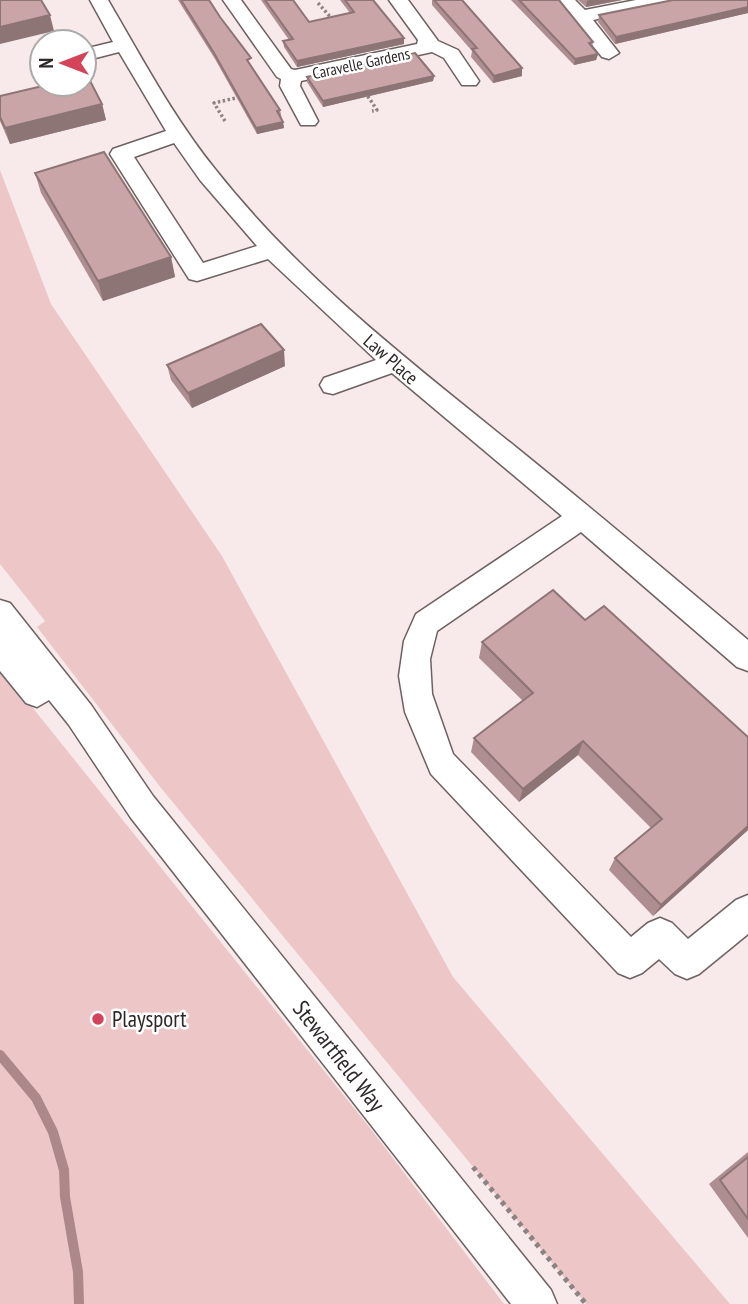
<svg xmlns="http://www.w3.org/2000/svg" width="748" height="1304" viewBox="0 0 748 1304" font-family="'PT Sans Narrow',sans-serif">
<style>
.green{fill:#edc7c8}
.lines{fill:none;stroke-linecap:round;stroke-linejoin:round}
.stream{stroke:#ac888a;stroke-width:10}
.minor-casing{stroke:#6d6161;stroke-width:3}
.path-far1{stroke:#8d8383;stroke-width:3.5;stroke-dasharray:2.5 2.5;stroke-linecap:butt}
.path{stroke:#8d8383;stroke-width:5;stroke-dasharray:4.5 4.5;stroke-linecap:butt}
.minor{fill:#fff;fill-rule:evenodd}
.wall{fill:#ae8e90}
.shaded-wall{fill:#8d7475}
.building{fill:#caa5a7;stroke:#8d7475;stroke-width:2}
.poi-dot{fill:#d3435a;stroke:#fff;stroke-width:2.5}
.labels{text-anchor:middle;stroke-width:5;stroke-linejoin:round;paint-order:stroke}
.far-street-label{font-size:16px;fill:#2d2828;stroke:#fff}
.street-label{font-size:19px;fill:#2d2828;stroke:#fff}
.near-poi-label{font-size:23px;fill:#2d2828;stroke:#fff;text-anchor:start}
.near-street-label{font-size:23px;fill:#2d2828;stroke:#fff}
</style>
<rect width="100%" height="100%" fill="#f8eaea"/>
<g class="green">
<path d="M0,170L51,304L222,556L453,977L730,1304H586L161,788L37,627L45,621L0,564Z"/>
<path d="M0,667L370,1128L504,1304H0Z"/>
</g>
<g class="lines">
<path class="stream" d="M0,1055L36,1098L53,1132L64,1170L65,1197L78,1272L79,1304"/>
<defs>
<g id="minor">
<path d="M90,0H108C142,58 173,117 215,169C300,277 410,362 517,448C595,511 671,575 748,640V671L737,667L581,532L437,631L430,659L432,694L453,754L631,937L648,923L660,918L672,923L688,939L736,900L748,895V934L699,974L687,979L675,974L659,959L642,973L630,978L618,973L431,774L405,712L399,676L404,641L416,614L562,516L392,373L333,394L324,392L320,385L324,378L376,360L268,259L197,281L189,279L110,154L113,149L166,131L119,52L84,61V49L113,42ZM174,143L200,180L257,246L203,263L134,157Z"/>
<path d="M223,0H241L291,69L295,70L417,44L418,40L389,0H408L438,41L458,50L479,81L476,85H462L444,58L432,52L301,81L300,86L318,121L315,125H301L280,86L281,79L277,77Z"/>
<path d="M556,0H575L585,10L636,0H673L671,4L593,20L619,53L609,59L602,57Z"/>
<path d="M0,600L10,603L91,705L153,796L551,1290L557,1304H511L131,818L69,725L49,700L37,707L26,703L0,671Z"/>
</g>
</defs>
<use href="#minor" class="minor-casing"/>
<g class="path-far1">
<path d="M318,3L333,20"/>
<path d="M365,92L377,110L372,111"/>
<path d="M225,121L214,103L240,97"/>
</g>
<path class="path" d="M473,1167L586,1304"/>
<use href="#minor" class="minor"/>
</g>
<g class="wall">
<path d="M178,0H209L280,110L284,128L257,134L215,59Z"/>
<path d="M261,0H293L309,22L350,13L340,0H373L404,44L297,67L284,47L283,41L289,40Z"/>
<path d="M432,0H462L522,68V76L493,83L471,57L472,51L432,5Z"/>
<path d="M511,0H559L593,42L592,47L598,54L596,60L574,65Z"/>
<path d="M578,0H622L586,7Z"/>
<path d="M748,0V13L615,44L598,22L599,15Z"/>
<path d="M434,76L433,81L323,107L307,82V77Z"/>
<path d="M0,96L102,104L106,120L10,144L0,121Z"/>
<path d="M35,173L171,257L175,277L103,301L41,193Z"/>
<path d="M167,365L285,366L192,408L171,380Z"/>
<path d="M585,620L748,737V830L653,916L609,870L615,858L651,828L578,755L519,802L471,752L474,738L523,701L479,658L482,642Z"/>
<path d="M748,1152V1238L709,1184Z"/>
</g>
<g class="shaded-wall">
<path d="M590,0H622L586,7L587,1Z"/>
<path d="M748,7V13L615,44L616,37Z"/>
<path d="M50,15L54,31L0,44V27Z"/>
<path d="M404,38V44L297,67V61Z"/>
<path d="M598,54L596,60L574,65L575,59Z"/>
<path d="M522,68V76L493,83L494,76Z"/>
<path d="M434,76L433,81L323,107V101Z"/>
<path d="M102,104L106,120L10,144L5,128Z"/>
<path d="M283,122L284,128L257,134L256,128Z"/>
<path d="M171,257L175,277L103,301L98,281Z"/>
<path d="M284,350L285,366L192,408L188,393Z"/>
<path d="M583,741L578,755L519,802L523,789Z"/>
<path d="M748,826V830L653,916L661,905Z"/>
</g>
<g class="building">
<path d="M0,0H41L50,15L0,27Z"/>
<path d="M181,0H209L220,17L251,58L247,60L280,110L277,111L283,122L256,128L214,53Z"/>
<path d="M265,0H293L309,22L354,12L345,0H373L404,38L297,61L283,41L293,39Z"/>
<path d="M434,0H462L522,68L494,76L472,49L477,48Z"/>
<path d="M519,0H559L593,42L589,43L598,54L575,59Z"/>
<path d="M673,0H748V7L616,37L599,15Z"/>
<path d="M415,53L434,76L323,101L307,77Z"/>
<path d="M87,75L102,104L5,128L0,117V96L51,84H84V76Z"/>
<path d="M104,152L171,257L98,281L35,173Z"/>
<path d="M261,324L284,350L188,393L167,365Z"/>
<path d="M553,590L585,620L604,606L748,737V826L661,905L615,858L662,819L583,741L523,789L474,738L533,693L482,642Z"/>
<path d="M748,1157V1219L720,1180Z"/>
</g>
<circle class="poi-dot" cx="98" cy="1019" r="7"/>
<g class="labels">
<g class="far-street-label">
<text transform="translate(361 63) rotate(-12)" y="6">Caravelle Gardens</text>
</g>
<g class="street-label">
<text transform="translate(391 359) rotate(41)" y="7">Law Place</text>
</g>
<g class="near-poi-label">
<text x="112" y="1027">Playsport</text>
</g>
<g class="near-street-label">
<text transform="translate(339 1056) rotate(52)" y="8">Stewartfield Way</text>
</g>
</g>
<g transform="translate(63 63) rotate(270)"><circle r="33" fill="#ffffff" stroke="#aba9a9" stroke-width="2"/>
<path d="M0-5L12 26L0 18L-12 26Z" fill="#d3435a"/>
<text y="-10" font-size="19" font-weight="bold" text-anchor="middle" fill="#2d2828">N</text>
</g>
</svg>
